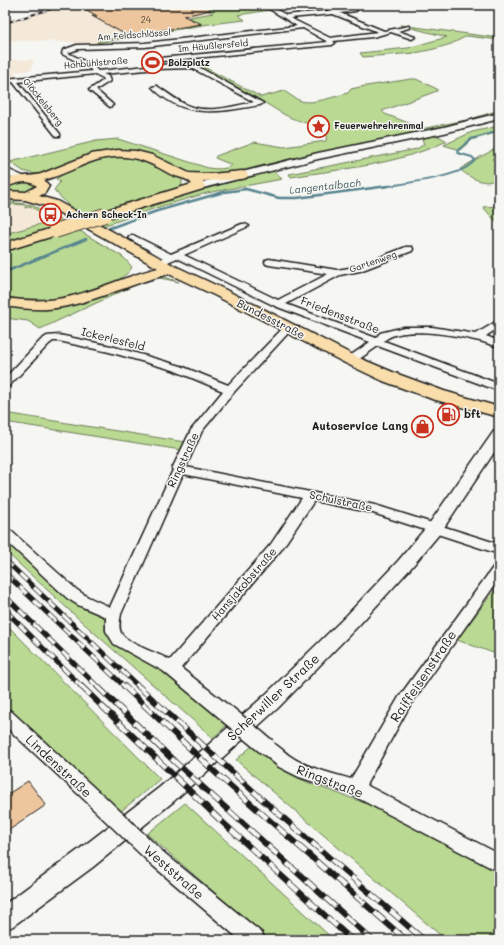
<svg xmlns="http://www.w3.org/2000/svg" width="504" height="945" viewBox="0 0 504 945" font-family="Mali,sans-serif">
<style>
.built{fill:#f4e8d8}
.green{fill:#bada93;stroke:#6b7b58}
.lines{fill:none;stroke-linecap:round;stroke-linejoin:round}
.stream-far1{stroke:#56838f;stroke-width:2}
.stream{stroke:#56838f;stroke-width:2.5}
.building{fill:#eec69d;stroke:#1c1c1c}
.minor-casing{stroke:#1c1c1c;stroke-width:3}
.tertiary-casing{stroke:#1c1c1c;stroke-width:3}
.secondary-casing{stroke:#1c1c1c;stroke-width:3}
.primary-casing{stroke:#1c1c1c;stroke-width:3}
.minor{fill:#f6f6f2;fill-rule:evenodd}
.tertiary{fill:#f6f6f2;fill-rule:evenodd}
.secondary{fill:#f6f6f2;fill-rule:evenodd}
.primary{fill:#f9ddab;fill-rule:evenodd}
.rail-far2-casing{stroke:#1c1c1c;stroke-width:2}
.rail-far1-casing{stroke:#1c1c1c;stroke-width:5}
.rail-casing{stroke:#1c1c1c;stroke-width:6}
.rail-far2{stroke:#f6f6f2;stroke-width:1.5;stroke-dasharray:4;stroke-linecap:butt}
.rail-far1{stroke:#f6f6f2;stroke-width:3.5;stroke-dasharray:10;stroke-linecap:butt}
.rail{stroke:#f6f6f2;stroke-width:4.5;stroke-dasharray:13;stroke-linecap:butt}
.minor-bridge-casing{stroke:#1c1c1c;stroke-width:20;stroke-linecap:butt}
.primary-bridge-casing{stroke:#1c1c1c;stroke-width:16;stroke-linecap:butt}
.minor-bridge{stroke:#f6f6f2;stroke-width:17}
.primary-bridge{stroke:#f9ddab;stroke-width:14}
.labels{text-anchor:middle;stroke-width:3;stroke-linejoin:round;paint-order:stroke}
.number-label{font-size:9px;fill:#50463c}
.far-street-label{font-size:9px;fill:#1c1c1c;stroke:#f6f6f2}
.far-poi-label{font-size:9px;font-weight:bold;fill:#1c1c1c;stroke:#f6f6f2;text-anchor:start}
.far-water-label{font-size:10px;font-style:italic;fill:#3e585f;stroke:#f6f6f2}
.street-label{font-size:11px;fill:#1c1c1c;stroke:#f6f6f2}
.poi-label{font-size:11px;font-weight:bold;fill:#1c1c1c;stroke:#f6f6f2;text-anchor:start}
.near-street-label{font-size:13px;fill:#1c1c1c;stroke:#f6f6f2}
</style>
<rect width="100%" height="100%" fill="#f6f6f2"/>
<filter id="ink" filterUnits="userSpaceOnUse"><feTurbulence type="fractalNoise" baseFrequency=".025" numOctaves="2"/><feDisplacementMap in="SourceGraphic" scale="8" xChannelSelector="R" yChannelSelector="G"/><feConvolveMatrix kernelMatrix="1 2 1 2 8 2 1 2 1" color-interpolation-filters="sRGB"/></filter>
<g filter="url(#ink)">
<g class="built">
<path d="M67,5H196L214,13L189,17L203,24L98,41L97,46L74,47V42L5,40V23Z"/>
<path d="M5,56L8,60H34L31,70L14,72L17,79L5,80Z"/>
<path d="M12,204L30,206L51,218L46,220L48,222L5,234V206L10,207Z"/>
</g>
<g class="green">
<path d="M196,5L208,8L230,5H258L270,10L238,15L245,20L209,24L97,43L98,41L202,24L189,17L213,13Z"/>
<path d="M400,25L499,38V40L467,36L451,44L434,49L415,53L363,57L360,53L408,48L447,37Z"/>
<path d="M197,66H202L261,97L284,91C289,94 295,99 301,101C312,105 336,96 348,93L351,89L360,87L411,79H416L437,89V91L382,111L385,114L419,127L421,129L471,119L499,110V114L418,133L289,159L223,175L188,174L156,157L87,156L75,160L44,176L23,171L10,162L96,141L118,139L208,168C216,169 226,170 232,165L215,158L216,156L254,142L284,147L326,141L327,130L324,126C291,122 284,114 257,98C238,87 217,77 197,66Z"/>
<path d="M499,126V132L471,140L460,150L444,145L472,132Z"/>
<path d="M435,134L447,141C396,165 347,168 291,177L289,174L417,149L424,144L421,137Z"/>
<path d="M499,147V155L492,159L497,163L498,174C497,176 496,178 494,180C485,186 466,176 460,169L480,157Z"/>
<path d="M117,155L145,159L177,176L182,180V185L174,190L86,217L68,205L54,190L60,182L56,179L83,161Z"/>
<path d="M272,170L282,179L207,193L159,207L103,226L94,221Z"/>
<path d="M28,181L38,185L31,192H5V186Z"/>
<path d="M11,202L32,205L51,215L49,216L52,217L54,216L66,223L5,243V234L48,222L46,219L50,218L30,206L25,208L26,205L12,204L10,207L8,206Z"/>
<path d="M499,206V225L483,207Z"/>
<path d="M75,228L123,257L132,267C124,284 75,299 57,301C40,303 22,301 5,298V251Z"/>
<path d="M148,277H165L179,282L160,278L144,281L40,329L28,321L5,318V306L59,307L84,302Z"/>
<path d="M5,413L185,442L181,450L5,422Z"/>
<path d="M5,538L105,615V631L111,640L125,650L152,664L177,679L227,725L213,738L81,621L5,551Z"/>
<path d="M499,584V655L457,640Z"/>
<path d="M5,623L160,779L120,812L5,708Z"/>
<path d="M252,746C262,754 273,764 284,771C315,788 350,796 382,810L499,873L497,889L499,898V940H446L236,760Z"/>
<path d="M185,803L334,940H269L147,834Z"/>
</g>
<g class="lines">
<path class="stream-far1" d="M382,187C404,183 463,178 475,160L472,157L458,153L457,151L471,139L499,131"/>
<g class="stream">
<path d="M110,228L157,211L224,192L246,189L279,198H297L388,186"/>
<path d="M5,272L86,239"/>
</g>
</g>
<g class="building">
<path d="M110,5H210V10L184,16L201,24L128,36L92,16H97L85,9Z"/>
<path d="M28,781L46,805L5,833V796Z"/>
</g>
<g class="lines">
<defs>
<g id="minor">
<path d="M263,5H268L286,15L354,8L357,10L356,11L340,13L384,31L409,26V28L398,31L415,37L412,39L391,32L373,37L333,41L335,43L332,45L162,61L160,60V58L328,42L303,28L145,47L78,49L68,53L92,65L98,71L157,65L193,64L263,103L260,105C220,112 184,120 152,87L157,86C168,93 179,103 192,107C210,113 235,106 254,102L192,68L157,69L103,74L108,76L110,81L96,90L112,104L113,105L110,107L89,90L104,80L103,78L95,74L18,82L60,134V136H56L13,82L5,83V79L92,71L88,67L62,54L63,50L77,45L145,43L297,26ZM333,14L378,32L330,38L290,18Z"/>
<path d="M242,224H245L249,226L184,255L278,300L328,274L269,265L266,264L265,262L266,260L269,259L337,270L355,267L406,247H412L413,249L412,251L360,271L340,275L286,304L376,338L380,333L404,327H432L476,334L499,320V327L486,336L499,341V347C491,345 483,341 475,340C454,335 400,325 384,341L499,384V391L378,346L355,362H347L346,360L347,358L370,342L275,306L177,258L161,265H155L154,263L163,258L128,238L132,235L135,236L171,254Z"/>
<path d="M288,325L293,328L291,330L234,392L202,431L186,467L375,505L499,544V554L373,513L314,501L281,550L181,668L233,709L235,714L233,719L227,721L221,719L163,671L114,644L106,631V617L78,605L67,598L5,540V529L10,530L77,590L88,597L110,607L173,470L172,469L191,430L223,391L173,370L109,352L59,341H53L49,344L9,386L5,387V378L41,340L47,336L59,335L111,346L181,366L228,385L285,326ZM183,474L302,498L271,544L170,660C158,653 127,644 121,633C118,627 120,620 121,614Z"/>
<path d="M499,564V579L409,707L366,785L499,854V872L350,794L299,777L279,767L261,752L259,747L261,742C273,738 281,750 290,756C307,768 331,773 351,779L399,697L494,566Z"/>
<path d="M5,709L11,711L102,795L104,800L102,805L96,808L90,805L5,726Z"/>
<path d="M157,850L163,852L262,933L265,940H240L151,864L148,858L151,852Z"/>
</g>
<g id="tertiary">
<path d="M5,168L25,177L27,179L22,182L5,175Z"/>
<path d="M499,430V445L441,532L410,569L359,625L278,708L174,801L93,867L13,926L5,930V904L77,851L160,787L264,696L347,615L398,561L429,524L494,431Z"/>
</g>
<path id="secondary" d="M499,113V119L444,133L318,159L199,189L194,186L195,184L318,153L444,127Z"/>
<g id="primary">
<path d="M118,150L136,151L152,155L189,173L211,174L242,171L246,172L248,175L246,178L242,179L202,181L205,186L203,189L105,219L100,218L99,215L100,212L192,184C186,177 178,178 170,174C142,157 119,151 88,163C73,169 60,176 44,180L49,186L45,193L39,196L57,201L175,266L224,289L357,357L395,373L444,391L499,407V417L432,399L383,381L345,363L214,295L169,274C128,284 90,305 48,309C33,310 19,308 5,306V298C19,300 33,301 48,300C86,297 121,277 158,268L49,207L25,200L5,199V191L26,192L37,186C27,178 16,184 5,187V179C17,175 29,177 41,174L91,154Z"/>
<path d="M55,227L60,228L62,231L60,234L5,251V243Z"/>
</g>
</defs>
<use href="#minor" class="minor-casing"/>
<use href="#tertiary" class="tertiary-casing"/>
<use href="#secondary" class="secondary-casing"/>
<use href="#primary" class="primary-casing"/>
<use href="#minor" class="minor"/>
<use href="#tertiary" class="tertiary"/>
<use href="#secondary" class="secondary"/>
<use href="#primary" class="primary"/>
<defs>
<path id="rail-far2" d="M5,23L64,5"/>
<g id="rail-far1">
<path d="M5,560L139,687"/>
<path d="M5,573L125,687"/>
<path d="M5,596L98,687"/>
<path d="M5,610L82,687"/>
</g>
<g id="rail">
<path d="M81,686L219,819L352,940"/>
<path d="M97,686L175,762L372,940"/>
<path d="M124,686L218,775L406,940"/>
<path d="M138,686L264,801L424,940"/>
</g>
</defs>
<use href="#rail-far2" class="rail-far2-casing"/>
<use href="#rail-far1" class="rail-far1-casing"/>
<use href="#rail" class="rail-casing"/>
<use href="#rail-far2" class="rail-far2"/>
<use href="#rail-far1" class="rail-far1"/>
<use href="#rail" class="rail"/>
<defs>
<g id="minor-bridge">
<path d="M227,714L267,747"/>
<path d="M96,800L157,858"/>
</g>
<path id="primary-bridge" d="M55,231L105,215"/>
</defs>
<use href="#minor-bridge" class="minor-bridge-casing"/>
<use href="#primary-bridge" class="primary-bridge-casing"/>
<use href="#minor-bridge" class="minor-bridge"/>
<use href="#primary-bridge" class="primary-bridge"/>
</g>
</g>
<defs>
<symbol id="stadium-ring" viewBox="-11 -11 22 22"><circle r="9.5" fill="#f6f6f2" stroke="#c8321e" stroke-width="1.5"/><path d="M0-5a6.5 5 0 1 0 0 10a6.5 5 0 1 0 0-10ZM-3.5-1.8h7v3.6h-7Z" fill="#c8321e"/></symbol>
<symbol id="sight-ring" viewBox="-11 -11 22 22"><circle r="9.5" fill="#f6f6f2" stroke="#c8321e" stroke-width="1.5"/><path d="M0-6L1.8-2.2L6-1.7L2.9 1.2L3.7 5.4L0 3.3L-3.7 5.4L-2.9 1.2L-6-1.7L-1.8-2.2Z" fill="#c8321e"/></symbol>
<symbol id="bus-ring" viewBox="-11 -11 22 22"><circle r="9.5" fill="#f6f6f2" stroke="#c8321e" stroke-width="1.5"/><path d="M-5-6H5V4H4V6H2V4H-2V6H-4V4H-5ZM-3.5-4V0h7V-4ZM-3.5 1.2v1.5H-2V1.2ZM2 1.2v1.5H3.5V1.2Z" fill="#c8321e"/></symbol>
<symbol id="fuel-ring" viewBox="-11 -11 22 22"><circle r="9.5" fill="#f6f6f2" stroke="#c8321e" stroke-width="1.5"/><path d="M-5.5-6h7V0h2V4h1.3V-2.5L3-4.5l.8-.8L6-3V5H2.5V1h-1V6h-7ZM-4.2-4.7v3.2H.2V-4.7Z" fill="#c8321e"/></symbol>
<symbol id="shop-ring" viewBox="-11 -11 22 22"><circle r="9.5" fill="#f6f6f2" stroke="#c8321e" stroke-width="1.5"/><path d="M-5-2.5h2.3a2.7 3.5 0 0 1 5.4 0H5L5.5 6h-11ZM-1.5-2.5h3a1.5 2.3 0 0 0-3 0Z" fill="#c8321e"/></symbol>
</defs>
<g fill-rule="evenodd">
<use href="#stadium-ring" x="140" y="50" width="25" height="25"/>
<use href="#sight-ring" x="306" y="114" width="25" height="25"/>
<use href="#bus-ring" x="38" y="202" width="25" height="25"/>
<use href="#fuel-ring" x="436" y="402" width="25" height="25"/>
<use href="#shop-ring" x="410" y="414" width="25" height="25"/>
</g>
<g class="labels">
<g class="number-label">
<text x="146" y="23">24</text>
</g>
<g class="far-street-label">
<text transform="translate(134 35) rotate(-4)" y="3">Am Feldschlössel</text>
<text transform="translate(213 46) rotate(-5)" y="3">Im Häußlersfeld</text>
<text transform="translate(96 63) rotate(-5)" y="3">Hohbühlstraße</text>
<text transform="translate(43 102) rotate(51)" y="3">Glöckelsberg</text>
<text transform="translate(373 262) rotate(-19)" y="3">Gartenweg</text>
</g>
<g class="far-poi-label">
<text x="168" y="66">Bolzplatz</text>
<text x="334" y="129">Feuerwehrehrenmal</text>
<text x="66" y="218">Achern Scheck-In</text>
</g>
<g class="far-water-label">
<text transform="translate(325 186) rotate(-6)" y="4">Langentalbach</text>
</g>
<g class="street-label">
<text transform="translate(340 315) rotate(21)" y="4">Friedensstraße</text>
<text transform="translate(271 319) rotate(27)" y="4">Bundesstraße</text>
<text transform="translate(113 339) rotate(14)" y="4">Ickerlesfeld</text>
<text transform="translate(183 460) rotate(-65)" y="4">Ringstraße</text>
<text transform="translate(341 501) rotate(12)" y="4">Schulstraße</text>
<text transform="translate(244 584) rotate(-49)" y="4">Hansjakobstraße</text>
</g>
<g class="poi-label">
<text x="464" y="418">bft</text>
<text x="408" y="430" text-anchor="end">Autoservice Lang</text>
</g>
<g class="near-street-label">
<text transform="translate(423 676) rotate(-56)" y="5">Raiffeisenstraße</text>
<text transform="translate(273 697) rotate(-43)" y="5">Scherwiller Straße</text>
<text transform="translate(59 766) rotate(43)" y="5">Lindenstraße</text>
<text transform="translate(330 781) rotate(21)" y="5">Ringstraße</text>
<text transform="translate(174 872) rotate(41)" y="5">Weststraße</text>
</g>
</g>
<rect width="504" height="945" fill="none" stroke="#f6f6f2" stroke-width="20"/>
<rect x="10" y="10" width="484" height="925" fill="none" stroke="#1c1c1c" stroke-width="1.5" filter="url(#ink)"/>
</svg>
